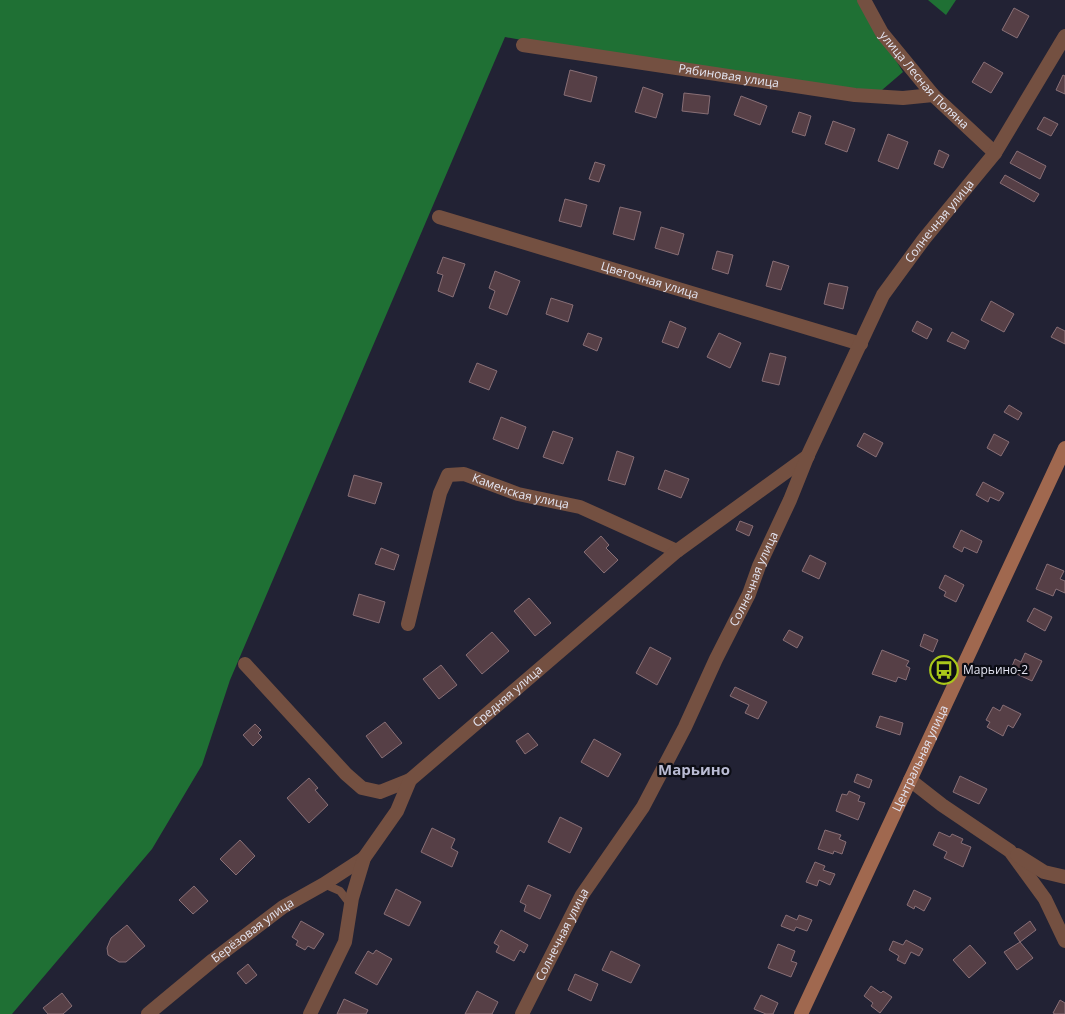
<svg xmlns="http://www.w3.org/2000/svg" width="1065" height="1014" viewBox="0 0 1065 1014" font-family="'Open Sans',sans-serif">
<style>
.forest{fill:#1f7034}
.building{fill:#563f46;stroke:#886f76}
.lines{fill:none;stroke-linecap:round;stroke-linejoin:round}
.service{stroke:#745041;stroke-width:8}
.minor{stroke:#745041;stroke-width:14}
.secondary{stroke:#a0684f;stroke-width:14}
.labels{text-anchor:middle;stroke-width:4.5;stroke-linejoin:round;paint-order:stroke}
.street-label{font-size:12px;fill:#e4e5f2;stroke:#0c0d15}
.poi-label{font-size:12px;fill:#e4e5f2;stroke:#0c0d15;text-anchor:start}
.quarter-label{font-size:15px;font-weight:bold;fill:#babcd4;stroke:#0c0d15}
</style>
<rect width="100%" height="100%" fill="#222234"/>
<g class="forest">
<path d="M0,0H859L903,72L868,102L505,37L230,680L202,765L152,849L12,1014H0Z"/>
<path d="M928,0H956L946,15Z"/>
</g>
<g class="building">
<path d="M1014,8L1029,16L1017,38L1002,30Z"/>
<path d="M984,62L1003,73L991,93L972,82Z"/>
<path d="M570,70L597,77L591,102L564,95Z"/>
<path d="M1063,75L1065,76V94L1056,90Z"/>
<path d="M643,87L663,94L656,118L635,112Z"/>
<path d="M684,93L710,96L708,114L682,111Z"/>
<path d="M741,96L767,106L760,125L734,115Z"/>
<path d="M799,112L811,116L805,136L792,132Z"/>
<path d="M1044,117L1058,124L1051,136L1037,129Z"/>
<path d="M833,121L855,129L847,152L825,144Z"/>
<path d="M888,134L908,142L898,169L878,161Z"/>
<path d="M939,150L949,155L943,168L934,164Z"/>
<path d="M1017,151L1046,166L1040,179L1010,163Z"/>
<path d="M595,162L605,165L599,182L589,179Z"/>
<path d="M1005,175L1039,194L1034,202L1000,183Z"/>
<path d="M565,199L587,205L581,227L559,221Z"/>
<path d="M620,207L641,212L634,240L613,234Z"/>
<path d="M661,227L684,234L678,255L655,248Z"/>
<path d="M717,251L733,255L728,274L712,269Z"/>
<path d="M443,257L465,264L453,297L438,291L443,275L437,273Z"/>
<path d="M773,261L789,266L781,290L766,286Z"/>
<path d="M495,271L520,281L507,315L489,308L495,291L489,288Z"/>
<path d="M829,283L848,287L843,309L824,304Z"/>
<path d="M551,298L573,305L568,322L546,314Z"/>
<path d="M991,301L1014,314L1004,332L981,320Z"/>
<path d="M670,321L686,328L678,348L662,342Z"/>
<path d="M917,321L932,329L927,339L912,331Z"/>
<path d="M1057,327L1065,331V344L1051,337Z"/>
<path d="M952,332L969,341L965,349L947,341Z"/>
<path d="M588,333L602,338L597,351L583,345Z"/>
<path d="M719,333L741,343L730,368L707,357Z"/>
<path d="M770,353L786,357L779,385L762,381Z"/>
<path d="M477,363L497,371L489,390L469,382Z"/>
<path d="M1009,405L1022,413L1018,420L1004,412Z"/>
<path d="M501,417L526,427L518,449L493,439Z"/>
<path d="M553,431L573,438L563,464L543,457Z"/>
<path d="M864,433L883,443L876,457L857,446Z"/>
<path d="M994,434L1009,442L1001,456L987,448Z"/>
<path d="M617,451L634,457L625,485L608,480Z"/>
<path d="M665,470L689,479L681,498L658,489Z"/>
<path d="M354,475L382,483L375,504L348,496Z"/>
<path d="M983,482L1004,493L999,501L990,497L988,502L976,495Z"/>
<path d="M740,521L753,526L749,536L736,530Z"/>
<path d="M961,530L982,541L977,553L964,547L962,552L953,547Z"/>
<path d="M601,536L609,545L606,548L618,560L604,573L584,552Z"/>
<path d="M381,548L399,555L394,570L375,564Z"/>
<path d="M810,555L826,563L819,579L802,571Z"/>
<path d="M1047,564L1064,571L1060,579L1065,581V593L1056,589L1053,596L1036,589Z"/>
<path d="M945,575L964,585L956,602L944,596L946,592L939,588Z"/>
<path d="M359,594L385,602L379,623L353,615Z"/>
<path d="M529,598L551,623L535,636L514,611Z"/>
<path d="M1034,608L1052,617L1045,631L1027,621Z"/>
<path d="M789,630L803,637L797,648L783,640Z"/>
<path d="M492,632L509,651L482,674L466,655Z"/>
<path d="M924,634L938,640L933,652L920,646Z"/>
<path d="M650,647L671,658L657,685L636,673Z"/>
<path d="M882,650L909,661L906,666L910,668L906,680L898,677L896,682L872,674Z"/>
<path d="M1025,653L1042,661L1032,681L1010,671L1015,659L1021,662Z"/>
<path d="M441,665L457,685L439,699L423,679Z"/>
<path d="M735,687L767,702L758,719L745,713L749,705L730,696Z"/>
<path d="M1003,705L1021,714L1013,728L1008,725L1003,736L987,727L990,722L986,720L993,707L1000,711Z"/>
<path d="M880,716L903,723L900,735L876,727Z"/>
<path d="M385,722L402,743L382,758L366,736Z"/>
<path d="M255,724L261,730L258,733L262,737L253,746L243,735Z"/>
<path d="M528,733L538,745L525,754L516,741Z"/>
<path d="M594,739L621,754L608,777L581,762Z"/>
<path d="M857,774L872,780L869,788L854,782Z"/>
<path d="M960,776L987,789L979,804L953,792Z"/>
<path d="M309,778L318,788L315,790L328,805L309,823L287,798Z"/>
<path d="M849,791L860,796L858,801L865,803L858,820L836,811L842,794L847,795Z"/>
<path d="M560,817L582,828L570,853L548,842Z"/>
<path d="M432,828L455,839L451,848L458,852L452,867L421,852Z"/>
<path d="M825,830L841,835L839,839L846,842L842,854L834,851L833,854L818,849Z"/>
<path d="M939,832L950,837L952,834L963,839L961,843L971,847L963,867L944,858L947,852L933,845Z"/>
<path d="M240,840L255,856L236,875L220,859Z"/>
<path d="M815,862L825,866L823,870L835,874L830,885L819,880L817,886L806,882Z"/>
<path d="M528,885L551,895L540,919L524,911L526,905L520,902Z"/>
<path d="M194,886L208,901L193,914L179,900Z"/>
<path d="M396,889L421,902L409,926L384,914Z"/>
<path d="M914,890L931,898L924,911L915,906L914,909L907,905Z"/>
<path d="M786,915L797,920L799,915L812,920L807,931L796,927L794,931L781,926Z"/>
<path d="M301,921L324,934L314,949L308,946L305,950L296,945L298,941L292,937Z"/>
<path d="M1030,921L1036,930L1020,942L1014,933Z"/>
<path d="M127,925L145,946L126,962H119L108,955L107,948L111,938Z"/>
<path d="M501,930L528,945L524,953L520,950L514,961L496,952L499,946L494,943Z"/>
<path d="M906,940L923,949L919,956L911,952L905,964L897,960L899,956L889,950L893,941L903,945Z"/>
<path d="M1020,942L1033,958L1017,970L1004,952Z"/>
<path d="M778,944L795,951L791,961L797,963L791,977L768,968Z"/>
<path d="M970,945L986,963L969,978L953,960Z"/>
<path d="M376,950L392,959L377,985L355,973L368,951L373,954Z"/>
<path d="M611,951L640,965L631,983L602,970Z"/>
<path d="M248,964L257,975L246,984L237,973Z"/>
<path d="M575,974L598,984L591,1001L568,990Z"/>
<path d="M871,986L881,993L883,991L892,997L880,1013L871,1006L873,1003L864,996Z"/>
<path d="M477,991L498,1002L492,1014H465Z"/>
<path d="M62,993L72,1006L63,1014H48L43,1008Z"/>
<path d="M761,995L778,1003L773,1014H766L754,1009Z"/>
<path d="M344,999L368,1010L366,1014H337Z"/>
<path d="M1060,1000L1065,1003V1014H1055L1053,1013Z"/>
</g>
<g class="lines">
<path class="service" d="M324,884L340,891L351,905"/>
<g class="minor">
<path id="s1" d="M864,0L882,33L933,95L995,153"/>
<path id="s2" d="M523,45L855,95L903,98L933,95"/>
<path id="s3" d="M439,217L861,344"/>
<path id="s4" d="M408,624L440,493L448,475L464,474L518,494L580,507L677,551"/>
<path d="M245,664L346,774L362,788L380,792L410,780"/>
<path d="M910,780L942,805L1010,851L1045,899L1065,941"/>
<path d="M1017,855L1044,872L1065,877"/>
<path id="s5" d="M148,1014L213,960L283,907L324,884L364,858"/>
<path id="s6" d="M310,1014L345,942L352,898L364,858L397,811L410,780L677,551L808,456"/>
<path id="s7" d="M522,1014L582,895L643,807L685,727L716,659L749,594L759,566L790,500L808,455L883,295L924,239L995,153L1065,36"/>
</g>
<path class="secondary" id="s8" d="M801,1014L1065,448"/>
</g>
<defs>
<symbol id="bus-ring" viewBox="-11 -11 22 22"><circle r="9.5" fill="#0c0d15" stroke="#a9c71a" stroke-width="1.5"/><path d="M-5-6H5V4H4V6H2V4H-2V6H-4V4H-5ZM-3.5-4V0h7V-4ZM-3.5 1.2v1.5H-2V1.2ZM2 1.2v1.5H3.5V1.2Z" fill="#a9c71a"/></symbol>
</defs>
<g fill-rule="evenodd">
<use href="#bus-ring" x="928" y="654" width="32" height="32"/>
</g>
<g class="labels">
<g class="street-label">
<text dy="4" stroke="none"><textPath href="#s2" startOffset="208">Рябиновая улица</textPath></text>
<text dy="4" stroke="none"><textPath href="#s1" startOffset="101">улица Лесная Поляна</textPath></text>
<text dy="4" stroke="none"><textPath href="#s7" startOffset="899">Солнечная улица</textPath></text>
<text dy="4" stroke="none"><textPath href="#s3" startOffset="220">Цветочная улица</textPath></text>
<text dy="4" stroke="none"><textPath href="#s4" startOffset="230">Каменская улица</textPath></text>
<text dy="4" stroke="none"><textPath href="#s7" startOffset="494">Солнечная улица</textPath></text>
<text dy="4" stroke="none"><textPath href="#s6" startOffset="386">Средняя улица</textPath></text>
<text dy="4" stroke="none"><textPath href="#s8" startOffset="282">Центральная улица</textPath></text>
<text dy="4" stroke="none"><textPath href="#s5" startOffset="134">Берёзовая улица</textPath></text>
<text dy="4" stroke="none"><textPath href="#s7" startOffset="89">Солнечная улица</textPath></text>
</g>
<g class="poi-label">
<text x="963" y="674">Марьино-2</text>
</g>
<g class="quarter-label">
<text x="694" y="775">Марьино</text>
</g>
</g>
</svg>
